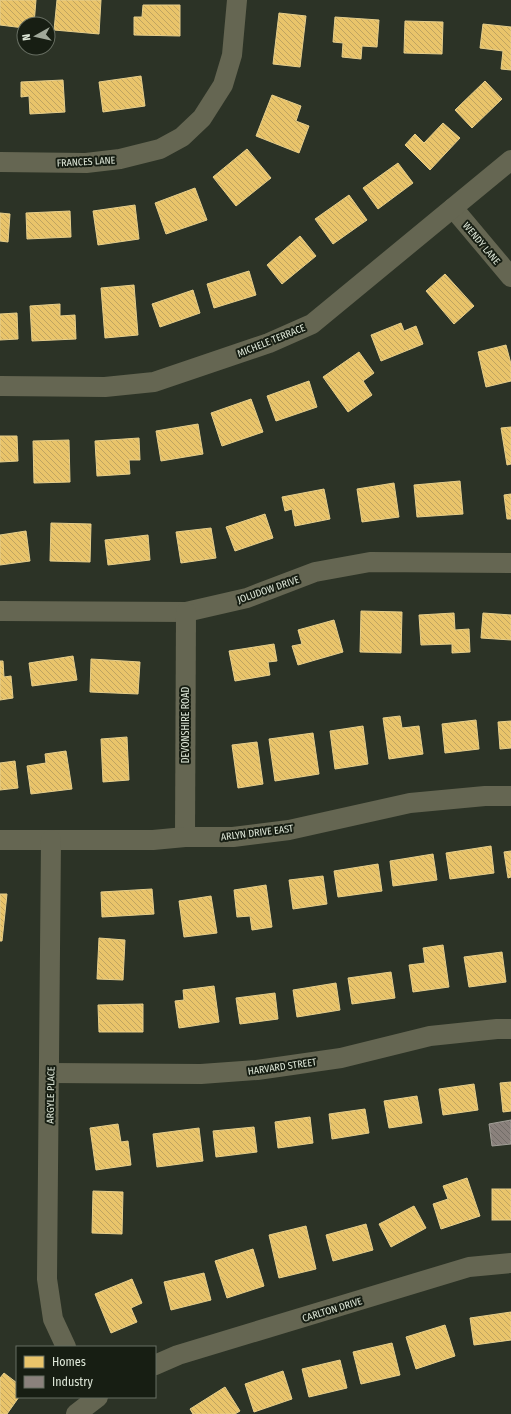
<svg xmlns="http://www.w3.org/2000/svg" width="511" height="1414" viewBox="0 0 511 1414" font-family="'Fira Sans Condensed',sans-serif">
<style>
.homes{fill:url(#homes-back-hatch);stroke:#e6ce8b}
.industry{fill:url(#industry-back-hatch);stroke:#a3a098}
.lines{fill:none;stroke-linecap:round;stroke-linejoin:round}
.street{stroke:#656652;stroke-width:20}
.labels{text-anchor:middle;stroke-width:4;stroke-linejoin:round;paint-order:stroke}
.street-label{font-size:10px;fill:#dee7d8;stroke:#171e13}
</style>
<defs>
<pattern id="homes-back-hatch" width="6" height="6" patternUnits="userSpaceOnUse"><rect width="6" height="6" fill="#e9c46a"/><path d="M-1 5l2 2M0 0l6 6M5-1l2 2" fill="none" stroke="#c0a460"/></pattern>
<pattern id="industry-back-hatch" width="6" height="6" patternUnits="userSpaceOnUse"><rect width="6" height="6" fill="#8a817c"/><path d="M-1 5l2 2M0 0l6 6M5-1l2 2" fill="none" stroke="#716c67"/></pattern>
</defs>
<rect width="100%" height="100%" fill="#2c3326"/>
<g class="homes">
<path d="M0,0H36L34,24H24V28L0,25Z"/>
<path d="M57,0H101L99,34L54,30Z"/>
<path d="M143,5H180V36L134,35V17H142Z"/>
<path d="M279,13L306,16L300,67L273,64Z"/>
<path d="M335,17L379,20L377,47L362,46L361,59L342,57L343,43L333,42Z"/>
<path d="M405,21L443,22L442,54L404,53Z"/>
<path d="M483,24L511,27V70L501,69L503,51L480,48Z"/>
<path d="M141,76L145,106L103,112L99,82Z"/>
<path d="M63,80L65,112L30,114L29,96L21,97V82Z"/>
<path d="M485,81L502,99L472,128L455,110Z"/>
<path d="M272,95L301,106L296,121L309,126L299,153L256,136Z"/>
<path d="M443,123L460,138L430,170L405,145L415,134L424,143Z"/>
<path d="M247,149L271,178L236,206L213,177Z"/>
<path d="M398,163L413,183L378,209L363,188Z"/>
<path d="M195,188L207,220L166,234L155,203Z"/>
<path d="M349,195L367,220L333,244L315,219Z"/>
<path d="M135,205L139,239L98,245L93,211Z"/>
<path d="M70,211L71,237L27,239L26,213Z"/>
<path d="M0,213L10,214L8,242L0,241Z"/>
<path d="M300,236L316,256L282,284L267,265Z"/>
<path d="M249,271L256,295L214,308L207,284Z"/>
<path d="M445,274L474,306L454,324L426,291Z"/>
<path d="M134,285L138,335L105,338L101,288Z"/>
<path d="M193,290L200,313L160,327L152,304Z"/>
<path d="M60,304V316L75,315L76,339L32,341L30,306Z"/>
<path d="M17,313L18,339L0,340V314Z"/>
<path d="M401,323L404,331L416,326L423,344L381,361L371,335Z"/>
<path d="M506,345L511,364V381L486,387L478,352Z"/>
<path d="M359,352L374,373L363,381L372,395L348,412L323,377Z"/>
<path d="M309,381L317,407L276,421L267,396Z"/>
<path d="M251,399L263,432L222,446L211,413Z"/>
<path d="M198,424L203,454L161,461L156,431Z"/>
<path d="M511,427V464L507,465L501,428Z"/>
<path d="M0,436H17L18,461L0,462Z"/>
<path d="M139,438L140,460H129L130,474L97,476L95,441Z"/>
<path d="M69,440L70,482L34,483L33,441Z"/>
<path d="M460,481L463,514L417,517L414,485Z"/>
<path d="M394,483L399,517L362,522L357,489Z"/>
<path d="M324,489L330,519L295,526L292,509L285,511L282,497Z"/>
<path d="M511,494V519H507L504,495Z"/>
<path d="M265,514L273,538L235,551L226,527Z"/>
<path d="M51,523L91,524L90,562L50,561Z"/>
<path d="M211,528L216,558L181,563L176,532Z"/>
<path d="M26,531L30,561L0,565V535Z"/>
<path d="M148,535L150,560L108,565L105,540Z"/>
<path d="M361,611L402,612L401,653L360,652Z"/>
<path d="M454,613L455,630L469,629L470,652L452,653V644L421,645L419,615Z"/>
<path d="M483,613L511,615V640L481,638Z"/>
<path d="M334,620L343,652L298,665L292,646L302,644L298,630Z"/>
<path d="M274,644L277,661L268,662L270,675L235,681L229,651Z"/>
<path d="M73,656L77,680L32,686L29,663Z"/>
<path d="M91,659L140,662L138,694L90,692Z"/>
<path d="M0,661H3L4,677L11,676L13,698L0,700Z"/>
<path d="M400,716L402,728L419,726L423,754L389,759L383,718Z"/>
<path d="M476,720L479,749L445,753L442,724Z"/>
<path d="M511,721V748L500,749L498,722Z"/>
<path d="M363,726L368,764L335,769L330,731Z"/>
<path d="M313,733L319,774L275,781L269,739Z"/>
<path d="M127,737L129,780L103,782L101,739Z"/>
<path d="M257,742L263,784L238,788L232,745Z"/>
<path d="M66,751L72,789L31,794L27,766L46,763L45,754Z"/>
<path d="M15,761L18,788L0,790V763Z"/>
<path d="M491,846L494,873L450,879L446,853Z"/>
<path d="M511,851V877L508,878L504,852Z"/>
<path d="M433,854L437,880L393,886L390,861Z"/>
<path d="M378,864L382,891L338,897L334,871Z"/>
<path d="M323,876L327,904L293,909L289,880Z"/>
<path d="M266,885L272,927L252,930L250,916L237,917L234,890Z"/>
<path d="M152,889L154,914L102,917L101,892Z"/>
<path d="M0,894H7L2,941H0Z"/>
<path d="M211,896L217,933L184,937L179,901Z"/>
<path d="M99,938L125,940L123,980L97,979Z"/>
<path d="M443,945L449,987L413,992L409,965L425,963L423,948Z"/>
<path d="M502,952L506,982L469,987L464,957Z"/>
<path d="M391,972L395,998L352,1004L348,978Z"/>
<path d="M336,983L340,1010L297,1017L293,990Z"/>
<path d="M214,986L219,1022L179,1028L175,1001L184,1000L183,990Z"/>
<path d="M275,993L278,1019L240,1024L236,998Z"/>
<path d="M143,1004V1032H99L98,1005Z"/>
<path d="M511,1082V1111L503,1112L500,1083Z"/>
<path d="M474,1084L478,1110L443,1115L439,1089Z"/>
<path d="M417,1096L422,1123L389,1128L384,1101Z"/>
<path d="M365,1109L369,1133L332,1139L329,1114Z"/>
<path d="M310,1117L313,1143L278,1148L275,1122Z"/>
<path d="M118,1124L121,1142L128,1141L131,1165L96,1170L90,1128Z"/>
<path d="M254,1127L257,1152L216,1157L213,1131Z"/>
<path d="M199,1128L203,1161L157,1167L153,1134Z"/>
<path d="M467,1178L480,1216L441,1229L433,1204L448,1199L443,1186Z"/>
<rect x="492" y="1189" width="19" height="31"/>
<path d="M93,1191L123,1192L122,1234L92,1233Z"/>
<path d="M414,1206L426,1228L391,1247L379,1224Z"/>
<path d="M366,1224L373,1250L333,1261L326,1235Z"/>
<path d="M306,1226L316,1269L279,1278L269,1235Z"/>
<path d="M253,1249L264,1286L227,1298L215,1261Z"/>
<path d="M204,1273L211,1300L171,1310L164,1282Z"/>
<path d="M132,1279L142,1303L131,1308L137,1322L111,1333L95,1294Z"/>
<path d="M511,1312V1340L474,1345L470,1318Z"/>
<path d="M445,1325L455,1356L416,1369L406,1337Z"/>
<path d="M392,1343L400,1375L361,1384L353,1352Z"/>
<path d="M340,1360L347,1388L309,1397L302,1369Z"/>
<path d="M283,1371L292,1399L254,1412L245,1384Z"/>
<path d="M4,1373L17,1383V1397H19L7,1414H0V1378Z"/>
<path d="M225,1387L240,1411L235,1414H193L190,1409Z"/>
</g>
<path class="industry" d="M511,1120V1144L492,1146L489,1124Z"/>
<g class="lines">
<g class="street">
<path d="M0,162L86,163L120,159L160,149L182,137L202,118L223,85L232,55L237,0"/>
<path d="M453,208L511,277"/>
<path d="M0,386L105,387L154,382L269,343L312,324L511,160"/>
<path d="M0,611L186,612L247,598L315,572L370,562L511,563"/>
<path d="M185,837L186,612"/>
<path d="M0,840H153L185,837H233L289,830L410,803L485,796H511"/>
<path d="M51,840L47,1279L53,1319L66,1347"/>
<path d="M50,1073L201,1074L257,1070L341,1058L430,1036L497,1029H511"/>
<path d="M155,1365L178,1355L469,1267L511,1263"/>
<path d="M76,1414L98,1397"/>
</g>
</g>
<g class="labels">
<g class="street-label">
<text transform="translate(86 161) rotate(-3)" y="4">FRANCES LANE</text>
<text transform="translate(482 243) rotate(50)" y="4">WENDY LANE</text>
<text transform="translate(271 340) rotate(-22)" y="4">MICHELE TERRACE</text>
<text transform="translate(268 589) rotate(-19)" y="4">JOLUDOW DRIVE</text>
<text transform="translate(185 725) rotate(-90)" y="4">DEVONSHIRE ROAD</text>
<text transform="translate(257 832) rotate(-7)" y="4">ARLYN DRIVE EAST</text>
<text transform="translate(282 1066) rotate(-8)" y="4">HARVARD STREET</text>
<text transform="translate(50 1095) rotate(-89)" y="4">ARGYLE PLACE</text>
<text transform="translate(332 1309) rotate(-17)" y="4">CARLTON DRIVE</text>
</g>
</g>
<rect x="16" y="1346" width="140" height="52" fill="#171e13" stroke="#676e62"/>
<rect x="24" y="1356" width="20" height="12" fill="#e9c46a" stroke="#676e62"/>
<text x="52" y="1366" font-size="12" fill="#dee7d8">Homes</text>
<rect x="24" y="1376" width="20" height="12" fill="#8a817c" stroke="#676e62"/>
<text x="52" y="1386" font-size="12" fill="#dee7d8">Industry</text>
<g transform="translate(36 36) rotate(262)"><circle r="19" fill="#171e13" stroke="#676e62"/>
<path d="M0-3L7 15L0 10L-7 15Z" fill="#a0a89a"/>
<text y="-6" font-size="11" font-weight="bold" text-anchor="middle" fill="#dee7d8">N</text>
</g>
</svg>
